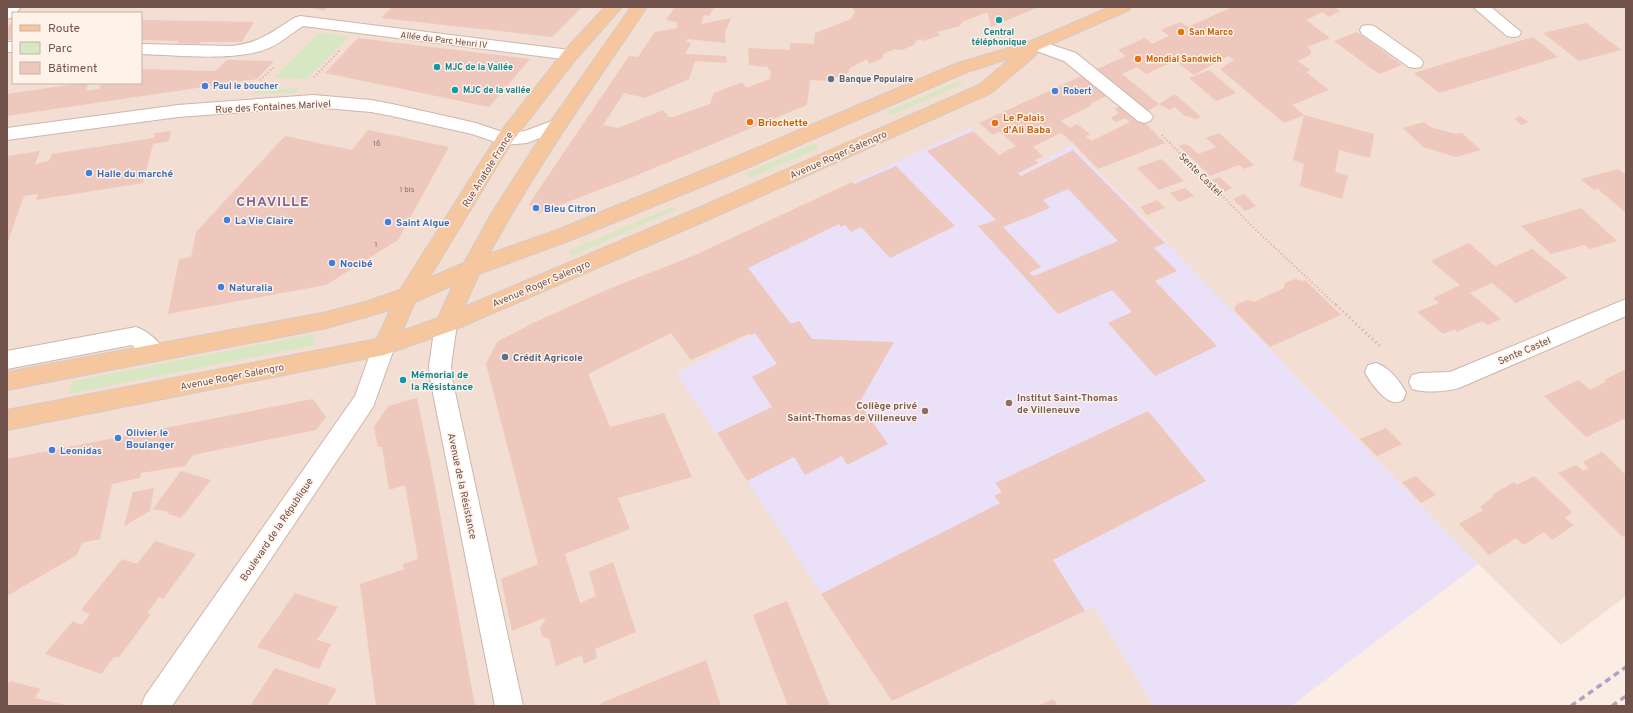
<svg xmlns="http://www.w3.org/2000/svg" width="1633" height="713" viewBox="0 0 1633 713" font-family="Overpass,sans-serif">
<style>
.residential{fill:#f2ded2;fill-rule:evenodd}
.education{fill:#eae0f7}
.green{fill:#d8e7c3}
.building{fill:#eec8bc;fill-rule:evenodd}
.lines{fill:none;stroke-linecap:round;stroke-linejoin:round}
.minor-casing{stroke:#cdb6ad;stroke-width:2}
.major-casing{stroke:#d4cbc9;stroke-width:2}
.path-far1{stroke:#d3aba0;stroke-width:2;stroke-dasharray:1 2.5;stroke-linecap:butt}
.path{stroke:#d3aba0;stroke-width:3;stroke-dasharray:1 3.5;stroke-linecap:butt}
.minor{fill:#fff;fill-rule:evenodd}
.major{fill:#f6c69f;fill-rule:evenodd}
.rail{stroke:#afa3c3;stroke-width:3.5;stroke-dasharray:6 4.5;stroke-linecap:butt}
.culture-dot{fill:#0f9aa8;stroke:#fef2e9;stroke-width:1.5}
.food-dot{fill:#e8710a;stroke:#fef2e9;stroke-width:1.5}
.service-dot{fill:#5c6f8a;stroke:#fef2e9;stroke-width:1.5}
.shop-dot{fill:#3f7fe0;stroke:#fef2e9;stroke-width:1.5}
.education-dot{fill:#8d6e63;stroke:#fef2e9;stroke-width:1.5}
.labels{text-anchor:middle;stroke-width:3;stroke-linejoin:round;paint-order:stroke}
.number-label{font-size:8px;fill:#907067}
.far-culture-label{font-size:9px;font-weight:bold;fill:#0d838f;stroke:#fef2e9;text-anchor:start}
.far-food-label{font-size:9px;font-weight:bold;fill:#c56008;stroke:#fef2e9;text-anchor:start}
.far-street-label{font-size:9px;fill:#71524b;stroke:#fef2e9}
.far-service-label{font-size:9px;font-weight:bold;fill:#4e5e75;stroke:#fef2e9;text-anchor:start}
.far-shop-label{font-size:9px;font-weight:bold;fill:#366cbe;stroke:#fef2e9;text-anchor:start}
.street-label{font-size:10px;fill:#71524b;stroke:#fef2e9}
.food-label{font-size:10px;font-weight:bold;fill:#c56008;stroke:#fef2e9;text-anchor:start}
.shop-label{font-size:10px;font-weight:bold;fill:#366cbe;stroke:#fef2e9;text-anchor:start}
.service-label{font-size:10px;font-weight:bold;fill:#4e5e75;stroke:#fef2e9;text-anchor:start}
.culture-label{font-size:10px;font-weight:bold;fill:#0d838f;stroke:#fef2e9;text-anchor:start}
.education-label{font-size:10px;font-weight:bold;fill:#785e54;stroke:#fef2e9;text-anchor:start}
.district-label{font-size:14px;font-weight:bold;letter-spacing:1px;fill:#7d6794;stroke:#fef2e9}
</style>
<rect width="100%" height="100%" fill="#fbede3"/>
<path class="residential" d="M7,7H1626V596L1561,645L1478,564L1072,145L1020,174L970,128L750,335L677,373L892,701L1094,607L1153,706H7ZM13,13H141V83H13Z"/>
<path class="education" d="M970,128L1020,174L1072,145L1478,564L1291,706H1153L1094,607L892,701L676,373L750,335L693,256Z"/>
<g class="green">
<path d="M319,33L349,36L307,79L274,78Z"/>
<path d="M959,81L963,84L889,116L886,112Z"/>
<path d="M300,88L296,93L253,94L257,90Z"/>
<path d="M815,143L819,148L750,178L746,173Z"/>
<path d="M674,206L677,209L572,256L569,251Z"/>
<path d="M314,334V345L69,394L73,381Z"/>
</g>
<g class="building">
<path d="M308,7H328L324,11Z"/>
<path d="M392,7H582L552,37L381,18Z"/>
<path d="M675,7H714L709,16L704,15L701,24L731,18L725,32L726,43L688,39L686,42L691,43L685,54L726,56L727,63L695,61L689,79L645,98L624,93L603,125L618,128L663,110L669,117H673L710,104L714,93L742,82L746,87H749L770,79L771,72L766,65L764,67L749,65L748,48L790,50V43L814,44L815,33L851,19L855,11L851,7H1039L991,27L988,13H985L962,22L960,26L937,32L940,35L924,41L921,39L916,41L914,45L902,50L895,49L883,54V58L869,64L867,59L850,68L848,73L827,81L810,80L807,105L630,178L537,214L529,204L629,56L638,57L655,32L677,28V22L666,20Z"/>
<path d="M1232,7H1334L1340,11L1329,17L1323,12L1306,20L1330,38L1307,47L1311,50V54L1298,61L1310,70L1306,72L1329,90L1292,105L1304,115L1284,123L1220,69L1234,60L1228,56L1194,75L1175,61L1146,74L1137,67L1122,74L1159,104L1144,113L1093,71L1126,56L1118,50L1145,38L1152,44L1169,36L1161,30L1180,22L1188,27Z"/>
<path d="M141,20L254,22L242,42H201L199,44L178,43L179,41L141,40Z"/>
<path d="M13,21V40H7L8,38H7V27Z"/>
<path d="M1586,23L1621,50L1579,61L1543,33Z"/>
<path d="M1357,32L1402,65L1379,74L1334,41Z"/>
<path d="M1533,37L1558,57L1439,93L1414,73Z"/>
<path d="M358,38L530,59L489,107L325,73Z"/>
<path d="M227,60L274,61L257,79L7,116V94L75,84L88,83L86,91L99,89L100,85L112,83H141V69L215,71Z"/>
<path d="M1209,70L1236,93L1216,101L1189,78Z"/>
<path d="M1084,75L1109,95L1090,104L1092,105L1061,121L1070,128L1077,124L1090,134L1086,136L1091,141L1130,122L1125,118L1116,122L1111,118L1119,113L1114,109L1122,105L1141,119L1165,143L1098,169L1073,143L1061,133L1033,147L1043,156L1035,160L1038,163L1018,173L1014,170L1021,176L1073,150L1165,243L1154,248L1177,271L1155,281L1217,346L1155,376L1108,323L1132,312L1112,290L1058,314L978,226L996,220L927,151L973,131L999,155L1016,146L1000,132L993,135L979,123ZM1068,189L1118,241L1034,276L1029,273L1041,267L1003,227L1050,208L1043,200Z"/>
<path d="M1175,94L1201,117L1196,119L1185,116L1175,107L1170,110L1159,104Z"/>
<path d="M1304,115L1374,134L1370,158L1339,150L1335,172L1348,176L1342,199L1300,186L1304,164L1293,160Z"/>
<path d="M1520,116L1528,122L1522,125L1514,119Z"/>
<path d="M1424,122L1430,127L1456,134L1462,133L1481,150L1456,157L1423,147L1403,128Z"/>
<path d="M368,130L449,147L398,240L326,285L168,314L179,259L191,257L196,232L285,136L352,150Z"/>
<path d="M171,131L169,141L153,144L143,183L36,200L38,194L24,196L7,244V156L40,151L35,164L49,161L52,154L154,138V133Z"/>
<path d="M1219,133L1254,165L1244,169L1239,165L1210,176L1179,146L1184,144L1190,146L1198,154L1216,147L1206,138Z"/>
<path d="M1161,159L1184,181L1159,190L1137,168Z"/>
<path d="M896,166L955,226L890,258L861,227L851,232L845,225L841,227L839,224L748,268L791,324L799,321L812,339L894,342L859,403L888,444L847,465L842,456L805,475L794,457L747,481L717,433L772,407L752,377L777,364L755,333L750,335L748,334L691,360L671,333L588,374L610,427L664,413L692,477L618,498L630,529L565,554L580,603L596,596L589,572L613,562L636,632L595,649L597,658L584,664L582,655L556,666L549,639L542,636L540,628L545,620L544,618L512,631L501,579L538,564L486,364L497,342L533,323L611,288L693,256L852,182L854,184Z"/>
<path d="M1618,169L1626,175V211H1624L1598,189L1594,190L1581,179Z"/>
<path d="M1219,177L1232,188L1225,192L1212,180Z"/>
<path d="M1185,188L1194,196L1179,202L1170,193Z"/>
<path d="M1244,194L1256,206L1245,211L1233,199Z"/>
<path d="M1157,200L1165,208L1147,215L1140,207Z"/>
<path d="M1581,208L1617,241L1590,249L1584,245L1551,254L1521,226Z"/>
<path d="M1469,243L1495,266L1532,249L1568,278L1516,303L1492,283L1470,293L1501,319L1488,325L1482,321L1457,332L1455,329L1443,334L1417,312L1439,303L1433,298L1460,285L1431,261Z"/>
<path d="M1295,279L1302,281L1305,280L1341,315L1270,347L1234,310L1237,304L1248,300L1254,302L1284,288L1285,283Z"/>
<path d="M1626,369V418L1586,437L1544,396L1579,380L1590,390L1606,382L1604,380Z"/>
<path d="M417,398L433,476L475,706H376L360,584L404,569L403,564L418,559L405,485L389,490L382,447H378L374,427L388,406Z"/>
<path d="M313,399L326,417L316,430L193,455L185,466L141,473L140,478L112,484L100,539L82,543L77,555L7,596V459Z"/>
<path d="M1148,411L1206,481L1053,560L1085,611L892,701L821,594L1000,503L994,496L1002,492L995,483Z"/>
<path d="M1386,428L1402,444L1377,456L1360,439Z"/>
<path d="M1602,452L1626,475V535L1623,537L1558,473L1576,465L1583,471L1589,468L1583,462Z"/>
<path d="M181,471L211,480L181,518L168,514L169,512L153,509Z"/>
<path d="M1416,476L1436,495L1421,503L1402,482Z"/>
<path d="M1534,476L1572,512L1565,518L1574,525L1552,540L1544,532L1523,545L1516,538L1489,555L1459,524L1483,510L1480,507L1493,497L1492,495L1514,482L1517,485Z"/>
<path d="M154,488L150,511L124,526L133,492Z"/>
<path d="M155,541L196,554L163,599L159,597L147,613L151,614L119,657H114L101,674L45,654L73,621L82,625L90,614L81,610L122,559L137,564Z"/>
<path d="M295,593L338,607L317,640L331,644L319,669L257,647Z"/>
<path d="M787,601L830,706H788L753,615Z"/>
<path d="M706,660L721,706H601V703Z"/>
<path d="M275,668L337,689L327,706H250Z"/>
<path d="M10,681L40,689L35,698L70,706H7V686Z"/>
<path d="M1053,699L1058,706H1039L1042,704Z"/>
</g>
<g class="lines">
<defs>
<g id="minor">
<path d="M7,7H21L16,13H13V17L7,19Z"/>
<path d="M1473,7H1491L1521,32L1519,36L1513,37L1507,36Z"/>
<path d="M300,16L570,50L576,51L578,55L576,59L570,60L303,26C292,33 281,43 269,48C237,62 177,55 141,54V44L232,46C259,43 272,32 294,18Z"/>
<path d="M1368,25L1374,26L1421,59L1423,63L1421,67L1415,68L1409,67L1362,34L1360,30L1362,26Z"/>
<path d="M1037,40L1076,53L1150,113L1153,117L1150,121L1144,123L1138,121L1064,61L1031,49L1029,45L1031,41Z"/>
<rect x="7" y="42" width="6" height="10"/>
<path d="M313,95L371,100L392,104L476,123L505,133L525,131L557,119L563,121L566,125L563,129L527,143L504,145L472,134L392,116L371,112L313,107L178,117L7,140V128L178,105Z"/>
<path d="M1626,299V316L1459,388C1445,392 1426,393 1412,389L1409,382L1412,375L1420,373L1450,372Z"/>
<path d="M446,315L454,318L457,324L451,366L452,378L523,706H495L430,378L429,366L435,324L438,318Z"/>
<path d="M136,327C148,331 160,342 166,353L163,359C149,364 142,355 132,345L7,369V351Z"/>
<path d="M384,337L392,340L395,346L373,407L172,706H141L145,696L355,396L373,346L376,340Z"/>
<path d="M1376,363C1389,367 1400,381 1406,393L1403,400C1400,401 1397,403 1394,402C1384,401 1369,381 1365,372L1368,365Z"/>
</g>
<path id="major" d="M605,7H622L576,59L511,143L429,278L464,263L493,211L551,121L631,7H647C592,88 536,168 489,254L557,230L733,158L955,64L1031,41L1110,7H1131L1129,10L1038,50L1036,55L991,93L712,218L454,330L384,355L7,430V410L377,339L390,310L327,328L7,390V372L327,312L365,302L400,290L498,135L564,51ZM1011,58L979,85L698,208L464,307L479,274L571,240L747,168L967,72ZM453,285L438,318L402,331L415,302Z"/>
</defs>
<use href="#minor" class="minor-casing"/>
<use href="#major" class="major-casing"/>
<g class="path-far1">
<path d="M314,77L340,50"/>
<path d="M260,80L274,67"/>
<path d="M1162,135L1255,229L1337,306"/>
</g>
<path class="path" d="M1336,305L1380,346"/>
<use href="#minor" class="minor"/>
<use href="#major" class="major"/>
<g class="rail">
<path d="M1571,706L1626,667"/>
<path d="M1612,706L1626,696"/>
</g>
</g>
<g class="culture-dot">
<circle cx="999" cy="20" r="4"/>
<circle cx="437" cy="67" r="4"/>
<circle cx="455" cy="90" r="4"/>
<circle cx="403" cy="380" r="4"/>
</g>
<g class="food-dot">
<circle cx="1181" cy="32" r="4"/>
<circle cx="1138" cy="59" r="4"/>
<circle cx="750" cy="122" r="4"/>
<circle cx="995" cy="123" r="4"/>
</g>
<g class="service-dot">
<circle cx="831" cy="79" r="4"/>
<circle cx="505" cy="357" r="4"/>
</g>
<g class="shop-dot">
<circle cx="205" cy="86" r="4"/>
<circle cx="1055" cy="91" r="4"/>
<circle cx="89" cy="173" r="4"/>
<circle cx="536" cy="208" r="4"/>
<circle cx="227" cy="220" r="4"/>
<circle cx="388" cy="222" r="4"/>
<circle cx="332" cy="263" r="4"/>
<circle cx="221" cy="287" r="4"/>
<circle cx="118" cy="438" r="4"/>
<circle cx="52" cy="450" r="4"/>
</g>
<g class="education-dot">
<circle cx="1009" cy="403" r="4"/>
<circle cx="925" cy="411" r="4"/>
</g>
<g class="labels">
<g class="number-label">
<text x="377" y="146">16</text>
<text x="407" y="192">1 bis</text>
<text x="376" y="247">1</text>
</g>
<g class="far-culture-label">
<text x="999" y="35" text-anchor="middle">Central<tspan x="999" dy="10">téléphonique</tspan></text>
<text x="445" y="70">MJC de la Vallée</text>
<text x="463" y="93">MJC de la vallée</text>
</g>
<g class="far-food-label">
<text x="1189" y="35">San Marco</text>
<text x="1146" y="62">Mondial Sandwich</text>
</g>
<g class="far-street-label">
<text transform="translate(444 40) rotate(7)" y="3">Allée du Parc Henri IV</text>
</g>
<g class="far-service-label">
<text x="839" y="82">Banque Populaire</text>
</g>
<g class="far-shop-label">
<text x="213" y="89">Paul le boucher</text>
<text x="1063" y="94">Robert</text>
</g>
<g class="street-label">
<text transform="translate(273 106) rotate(-3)" y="4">Rue des Fontaines Marivel</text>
<text transform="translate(838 154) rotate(-24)" y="4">Avenue Roger Salengro</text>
<text transform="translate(487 169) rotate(-58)" y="4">Rue Anatole France</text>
<text transform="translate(1201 174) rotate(45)" y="4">Sente Castel</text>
<text transform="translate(541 283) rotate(-23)" y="4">Avenue Roger Salengro</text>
<text transform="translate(1524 350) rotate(-23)" y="4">Sente Castel</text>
<text transform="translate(232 376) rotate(-11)" y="4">Avenue Roger Salengro</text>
<text transform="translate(463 486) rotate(78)" y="4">Avenue de la Résistance</text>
<text transform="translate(276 529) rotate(-56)" y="4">Boulevard de la République</text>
</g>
<g class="food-label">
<text x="1003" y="121">Le Palais<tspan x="1003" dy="12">d'Ali Baba</tspan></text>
<text x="758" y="126">Briochette</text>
</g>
<g class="shop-label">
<text x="97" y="177">Halle du marché</text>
<text x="544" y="212">Bleu Citron</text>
<text x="235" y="224">La Vie Claire</text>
<text x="396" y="226">Saint Algue</text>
<text x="340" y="267">Nocibé</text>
<text x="229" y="291">Naturalia</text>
<text x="126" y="436">Olivier le<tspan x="126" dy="12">Boulanger</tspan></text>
<text x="60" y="454">Leonidas</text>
</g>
<g class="service-label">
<text x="513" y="361">Crédit Agricole</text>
</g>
<g class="culture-label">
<text x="411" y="378">Mémorial de<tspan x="411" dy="12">la Résistance</tspan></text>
</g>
<g class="education-label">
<text x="1017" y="401">Institut Saint-Thomas<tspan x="1017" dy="12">de Villeneuve</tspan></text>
<text x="917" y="409" text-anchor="end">Collège privé<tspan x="917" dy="12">Saint-Thomas de Villeneuve</tspan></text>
</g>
<g class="district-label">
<text x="273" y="206">CHAVILLE</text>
</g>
</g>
<rect width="1633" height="713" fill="none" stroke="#71524b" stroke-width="16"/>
<rect x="12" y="12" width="130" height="72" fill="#fef2e9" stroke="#c6b2aa"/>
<rect x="20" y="25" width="20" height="6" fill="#f6c69f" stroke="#c6b2aa"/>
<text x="48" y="32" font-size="12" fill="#71524b">Route</text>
<rect x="20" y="42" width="20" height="12" fill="#d8e7c3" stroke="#c6b2aa"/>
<text x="48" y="52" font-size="12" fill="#71524b">Parc</text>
<rect x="20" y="62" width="20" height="12" fill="#eec8bc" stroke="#c6b2aa"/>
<text x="48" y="72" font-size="12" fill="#71524b">Bâtiment</text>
</svg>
